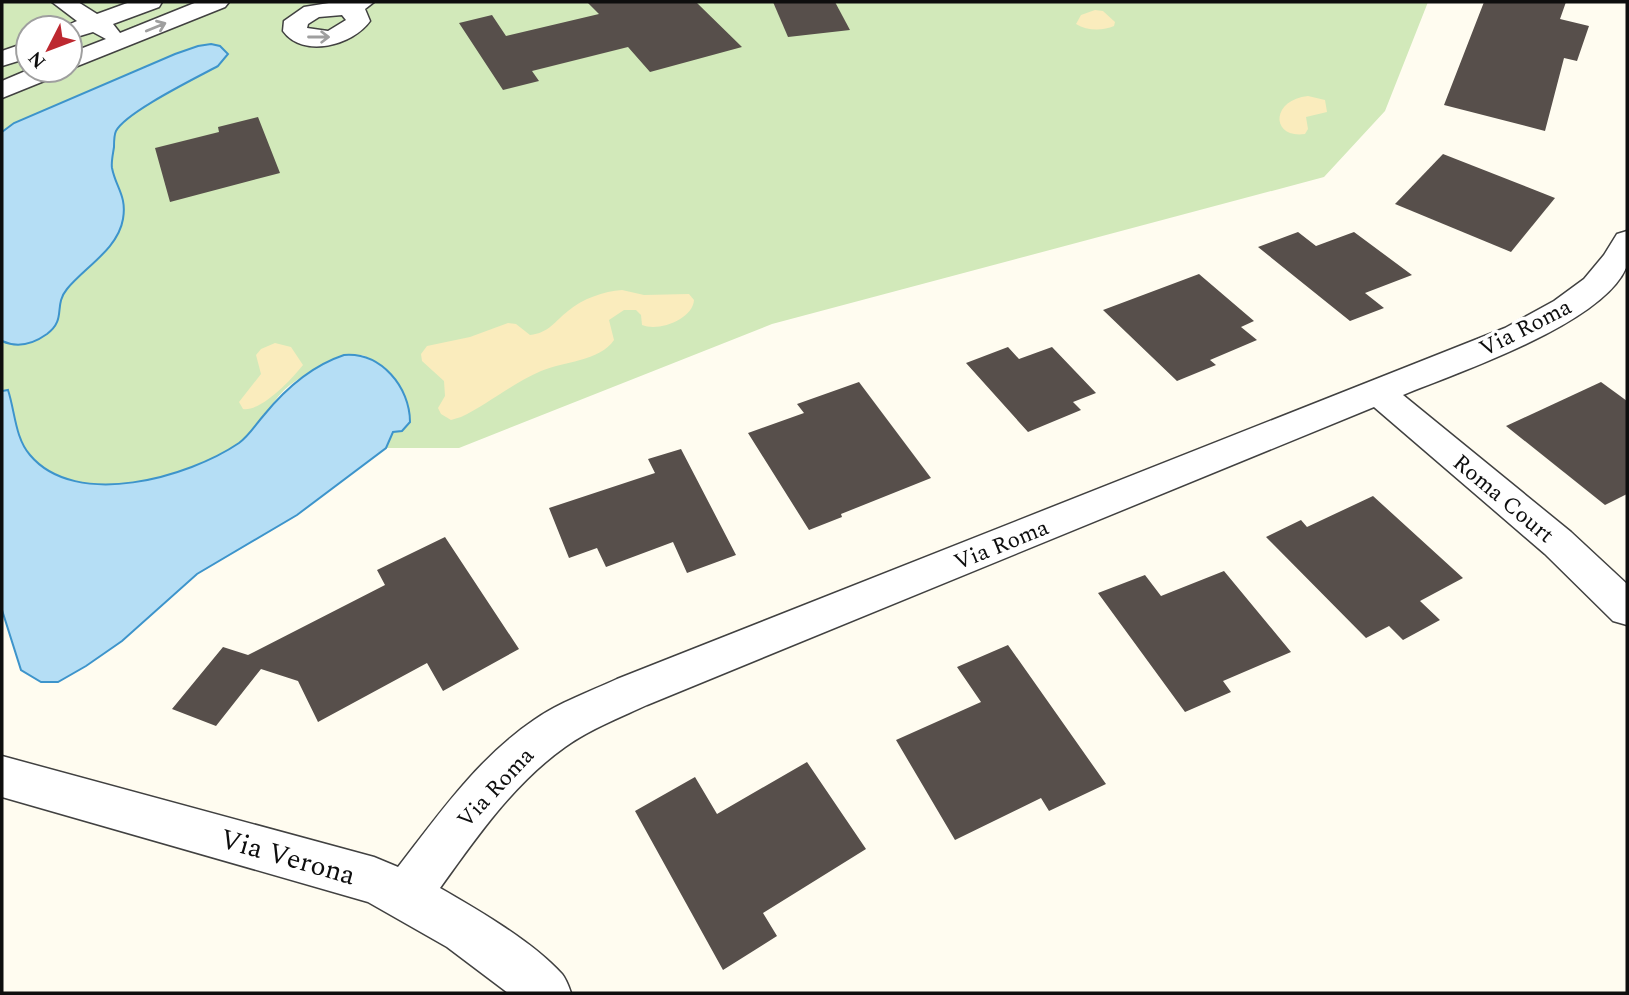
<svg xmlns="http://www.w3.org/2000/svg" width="1629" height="995" viewBox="0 0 1629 995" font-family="Spectral,serif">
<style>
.green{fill:#d2e9ba;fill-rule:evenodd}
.sand{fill:#faecbd}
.water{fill:#b5def5;stroke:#3d94cb;stroke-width:2}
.building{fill:#574f4b}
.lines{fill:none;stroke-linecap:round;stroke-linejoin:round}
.street-casing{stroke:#414141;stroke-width:3}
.street{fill:#fff;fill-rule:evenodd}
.oneway{stroke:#9f9f9f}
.labels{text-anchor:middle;stroke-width:7;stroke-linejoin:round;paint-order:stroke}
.street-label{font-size:23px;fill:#0e0e0e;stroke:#fff}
.near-street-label{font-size:28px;fill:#0e0e0e;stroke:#fff}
</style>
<rect width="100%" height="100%" fill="#fffcf0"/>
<path class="green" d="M2,2H1428L1385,111L1324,177L772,324L459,448H386L393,432L410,422C410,393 389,365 362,355C342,363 316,368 297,380C272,395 262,427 239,443C189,478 77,510 30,455C16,438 15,411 8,390L2,391ZM28,28H70V70H28Z"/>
<g class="sand">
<path d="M1095,10L1103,11L1115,22L1114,26C1103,31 1087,31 1076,24L1081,15Z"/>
<path d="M1308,96L1325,100L1327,112L1306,117L1308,129L1305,134C1271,139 1270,100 1308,96Z"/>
<path d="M622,290L644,295L689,294L694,300C693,319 659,332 642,325L641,315L636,310H624L609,320L614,340C600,361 562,362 541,371C513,383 488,404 461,417L451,420L441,414L438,408L445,396L444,381L422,361L421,354L427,346L470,337L508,323L516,324L530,335C549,333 555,321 568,311C582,299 604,291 622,290Z"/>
<path d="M275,343L291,347L303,365C292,379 261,412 243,409L239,402L261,374L256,355L261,349Z"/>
</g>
<g class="water">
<path d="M211,44L220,46L228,54L218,66C196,78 126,112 116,131C114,135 114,143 114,147C113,154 111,162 112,168C116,188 127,196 123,219C118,249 85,267 67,289C53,306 67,319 47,334C33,344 17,348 2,341V132L14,123L175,54L198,46Z"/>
<path d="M344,355C381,352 410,387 410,422L402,431L393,432L386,448L297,515L197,574L122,641L86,666L58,682H41L21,670L2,610V391L8,390C15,411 15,438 30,455C76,510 189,477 239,443C249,436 256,424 264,415C286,388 311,366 344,355Z"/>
</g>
<g class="building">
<path d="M587,2H696L742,47L650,72L628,47L532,71L539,81L503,90L459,23L492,15L506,36L599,14Z"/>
<path d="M773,2H835L850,30L788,37Z"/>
<path d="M1484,2H1566L1560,19L1589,26L1577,61L1564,58L1545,131L1444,105Z"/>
<path d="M258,117L280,173L170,202L155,148L219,132L218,127Z"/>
<path d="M1443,154L1555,198L1511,252L1395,204Z"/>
<path d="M1298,232L1316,246L1354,232L1412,275L1365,293L1384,308L1350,321L1258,247Z"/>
<path d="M1199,274L1254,321L1241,327L1257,340L1210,360L1216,365L1177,381L1103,310Z"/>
<path d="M1008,347L1019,359L1052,347L1096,393L1073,402L1081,410L1028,432L966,363Z"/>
<path d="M859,382L931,478L841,514L842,517L809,530L748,433L804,413L797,404Z"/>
<path d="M1601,382L1627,401V494L1605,505L1506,426Z"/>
<path d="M681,449L736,555L687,573L673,542L606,567L597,548L569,558L549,508L655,473L648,459Z"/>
<path d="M1373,496L1463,578L1420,601L1440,620L1403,640L1389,626L1366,638L1266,537L1301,520L1307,527Z"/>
<path d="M445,537L519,649L443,691L427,663L318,722L298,681L261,669L216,726L172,709L223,647L248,655L385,585L377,570Z"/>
<path d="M1224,571L1291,652L1223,681L1231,692L1185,712L1098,593L1145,575L1161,596Z"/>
<path d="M1008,645L1106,784L1049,811L1041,798L955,840L896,740L981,702L957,667Z"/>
<path d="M807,762L866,849L763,913L777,936L723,970L635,811L695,777L717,814Z"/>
</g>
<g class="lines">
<defs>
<g id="street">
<path d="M52,2H78L97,14L130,2H162L159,7L113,24L120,33L197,2H229L225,7L70,69V53L106,39L93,32L70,39V28H61L77,21Z"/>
<path d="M335,2H374L365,9L370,21C353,45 303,59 283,31L284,21L304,7ZM342,15L346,20L328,31L307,28L308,24L319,17Z"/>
<path d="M28,42V58L2,66V51Z"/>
<path d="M28,70H63L59,75L2,98V81Z"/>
<path d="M1627,231C1627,241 1629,259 1626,268C1602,324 1459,372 1403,395L1571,532L1627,584V625L1613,621L1545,554L1374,407L647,705C619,718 590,729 565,747C513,784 477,837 440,888C478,910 532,941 562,974C566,979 569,987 571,993H508L447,947L368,902L2,797V756L374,857L398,867C439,814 478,758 534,720C560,702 589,692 617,679L1505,328L1554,301L1584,279L1604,255L1617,234Z"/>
</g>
</defs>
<use href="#street" class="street-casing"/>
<use href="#street" class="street"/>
</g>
<defs><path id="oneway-shaft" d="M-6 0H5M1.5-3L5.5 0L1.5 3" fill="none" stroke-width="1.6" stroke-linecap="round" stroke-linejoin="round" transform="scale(1.75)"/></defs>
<g class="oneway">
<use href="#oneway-shaft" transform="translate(156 27) rotate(-22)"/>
<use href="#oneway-shaft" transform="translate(319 37)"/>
</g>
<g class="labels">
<g class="street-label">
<text transform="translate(1525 327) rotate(-27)" y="8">Via Roma</text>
<text transform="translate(1504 498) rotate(40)" y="8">Roma Court</text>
<text transform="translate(1001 544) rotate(-22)" y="8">Via Roma</text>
<text transform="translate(495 787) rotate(-47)" y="8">Via Roma</text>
</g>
<g class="near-street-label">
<text transform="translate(288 856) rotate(16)" y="10">Via Verona</text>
</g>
</g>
<rect width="1629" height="995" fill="none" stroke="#0e0e0e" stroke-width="7"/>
<g transform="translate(49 49) rotate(228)"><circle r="33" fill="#ffffff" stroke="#9f9f9f" stroke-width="2"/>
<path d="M0-5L12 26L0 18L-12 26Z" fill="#bd2830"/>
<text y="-10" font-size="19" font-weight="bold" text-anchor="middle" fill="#0e0e0e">N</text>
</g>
</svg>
